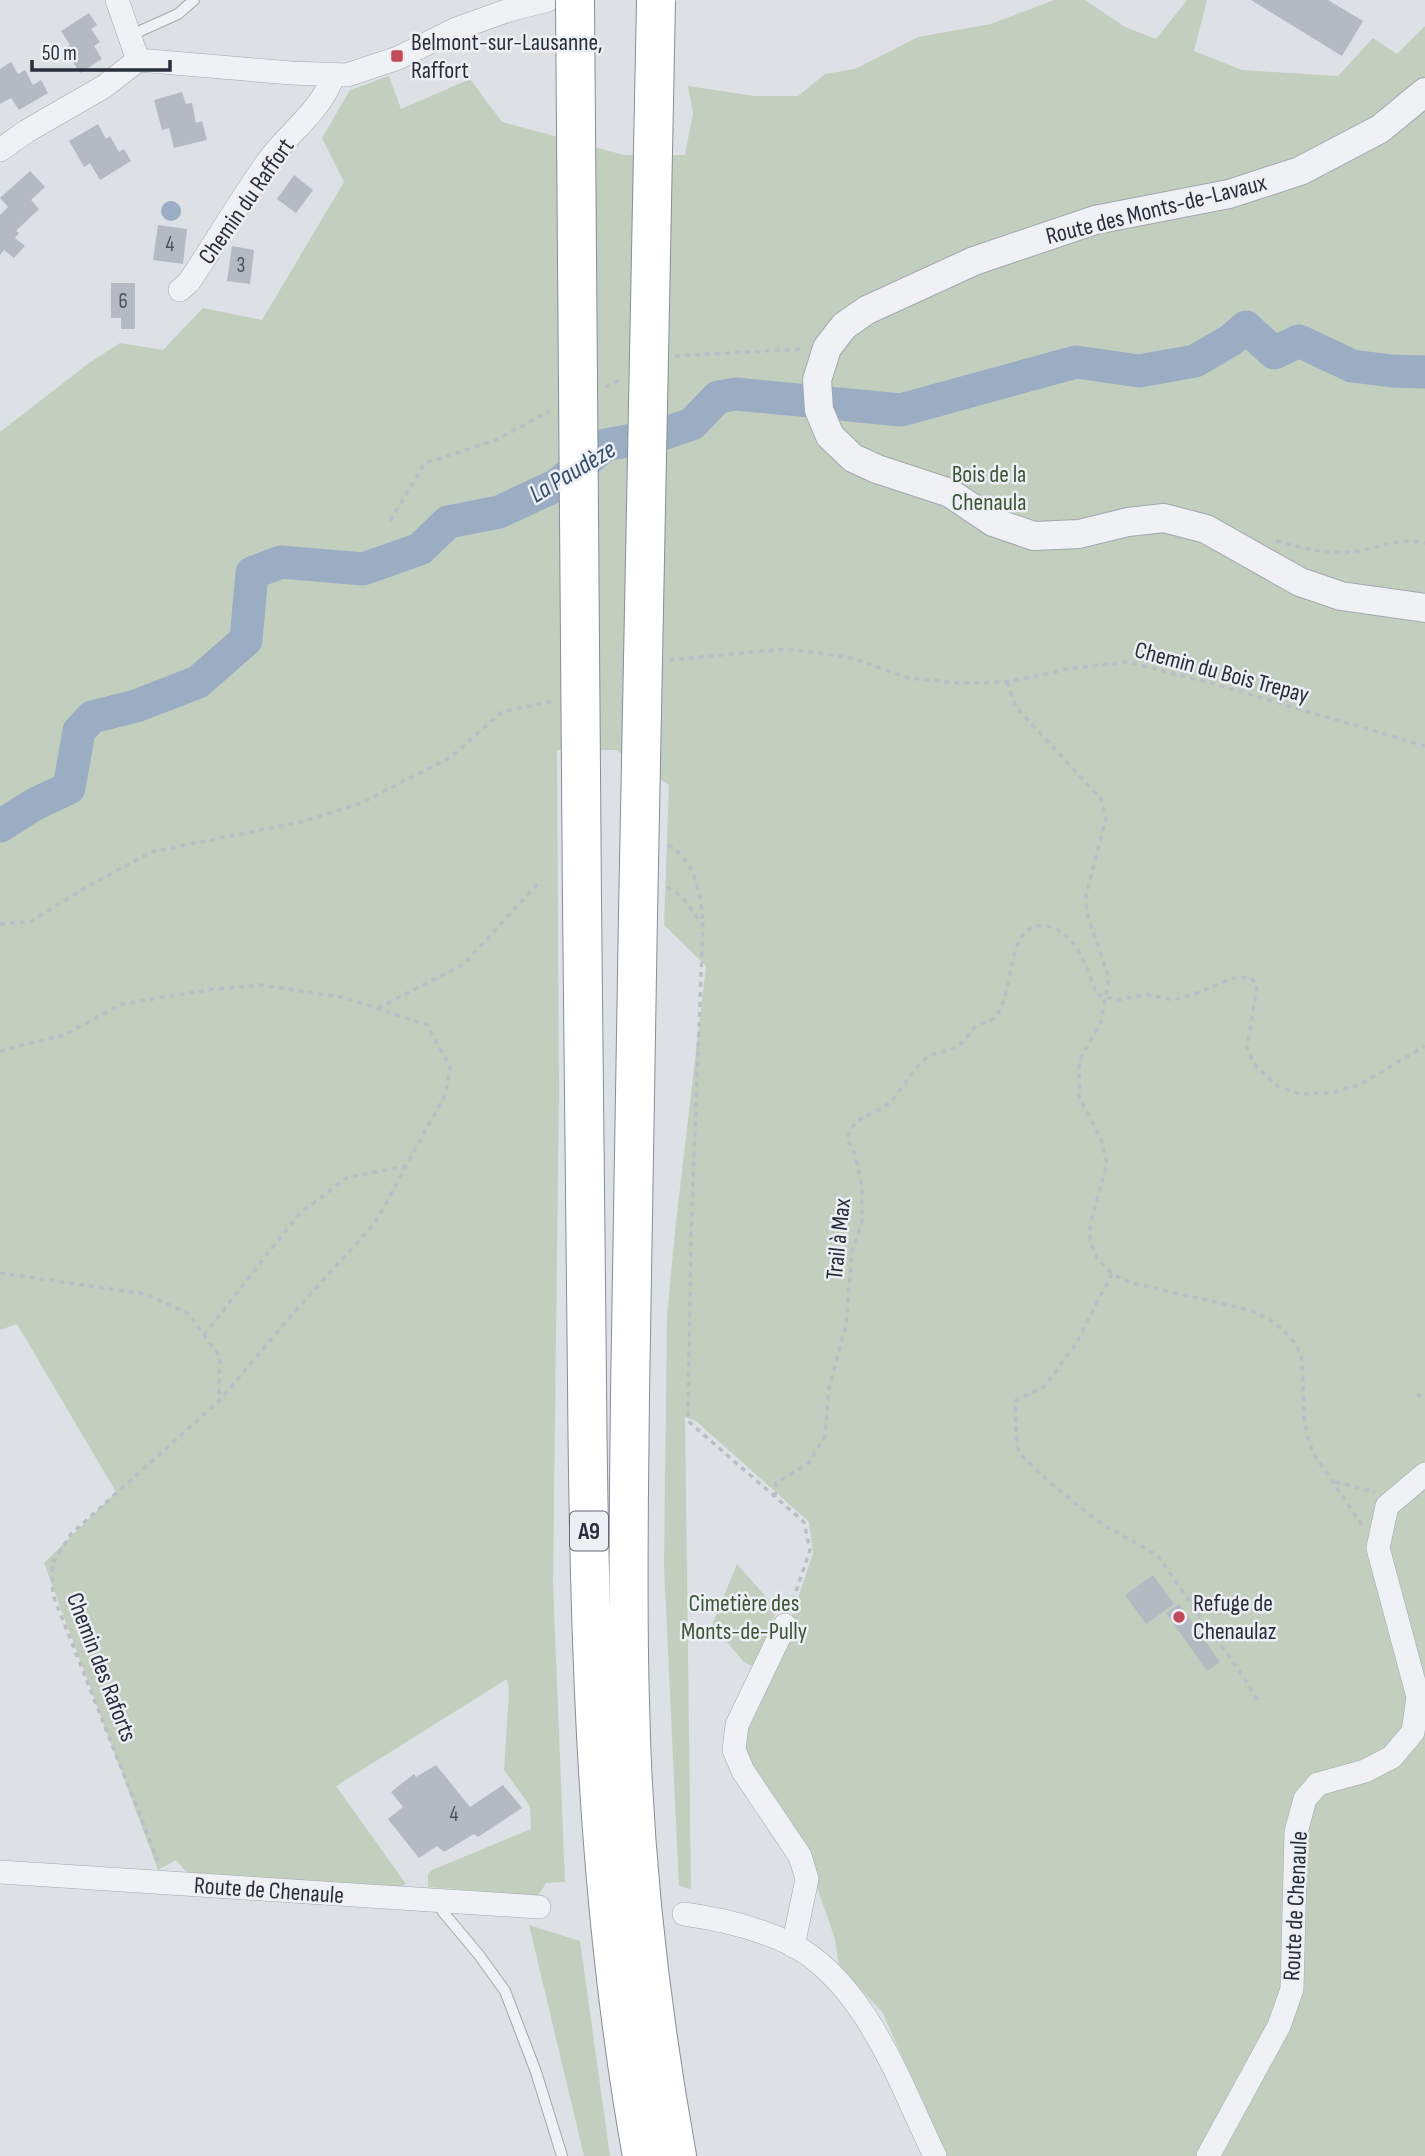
<svg xmlns="http://www.w3.org/2000/svg" width="1425" height="2156" viewBox="0 0 1425 2156" font-family="'Sofia Sans Condensed',sans-serif">
<style>
.green{fill:#c2cfbf}
.water{fill:#9aadc3}
.lines{fill:none;stroke-linecap:round;stroke-linejoin:round}
.river{stroke:#9aadc3;stroke-width:33}
.building{fill:#b5b9c2}
.service-casing{stroke:#a3a7af;stroke-width:12}
.minor-casing{stroke:#a3a7af;stroke-width:24}
.tertiary-casing{stroke:#a3a7af;stroke-width:30}
.motorway-casing{stroke:#868e9b;stroke-width:40}
.path{stroke:#bbbec4;stroke-width:3.5;stroke-dasharray:5 5;stroke-linecap:butt}
.service{stroke:#eff1f4;stroke-width:10}
.minor{stroke:#eff1f4;stroke-width:23}
.tertiary{stroke:#eff1f4;stroke-width:28}
.motorway{stroke:#fff;stroke-width:38}
.motorway-bridge-casing{stroke:#868e9b;stroke-width:40;stroke-linecap:butt}
.motorway-bridge{stroke:#fff;stroke-width:38}
.poi-dot{fill:#c24a5b;stroke:#eceff3;stroke-width:2.5}
.labels{text-anchor:middle;stroke-width:5;stroke-linejoin:round;paint-order:stroke}
.number-label{font-size:21px;fill:#4b515d}
.shield{fill:#eceff3;stroke:#636872;stroke-width:2}
.shield-label{font-size:23px;font-weight:bold;fill:#282e3b}
.poi-label{font-size:24px;fill:#282e3b;stroke:#eceff3;text-anchor:start}
.street-label{font-size:24px;fill:#282e3b;stroke:#eceff3}
.park-label{font-size:24px;fill:#3c5536;stroke:#eceff3}
.water-label{font-size:26px;font-style:italic;fill:#354c6b;stroke:#eceff3}
</style>
<rect width="100%" height="100%" fill="#dde0e5"/>
<g class="green">
<path d="M1054,0H1085L1125,27L1156,39L1187,0H1207L1194,51L1242,70L1338,76L1373,38L1397,54L1425,26V2156H945L883,2013L839,1966L835,1939L805,1853L738,1744L788,1628L813,1553L809,1522L696,1421L685,1417L691,1889L679,1886L664,1566L667,1317L675,1231L706,966L664,925L669,785L616,750H557L559,1092L553,1584L565,1882L546,1883L538,1896L428,1887V1874L432,1870L531,1829L530,1806L504,1770L509,1691L507,1679L336,1786L406,1884L399,1887L190,1876L176,1860L158,1870L44,1563L116,1492L17,1324L0,1330V432L89,363L120,343L163,350L203,308L262,320L344,182L322,138L350,90L389,76L401,109L470,79L502,122L624,155H685L693,113L688,86L755,96H798L825,74L855,69L918,37L991,24Z"/>
<path d="M737,1564L777,1609C770,1627 765,1653 751,1666L744,1662L712,1625Z"/>
<path d="M529,1925L580,1941L610,2156H584Z"/>
</g>
<circle class="water" cx="171" cy="211" r="10"/>
<g class="lines">
<path class="river" d="M0,826L35,804L69,788L79,731L92,717L136,706L198,682L246,640L252,573L281,562L363,569L420,549L448,522L499,512L557,485L605,445L660,435L692,424L718,397L736,394L901,410L1076,362L1139,371L1195,361L1231,340L1246,327L1274,353L1299,341L1352,366L1392,371L1425,372"/>
</g>
<g class="building">
<path d="M1251,0H1328L1363,21L1342,56Z"/>
<path d="M89,13L97,25L91,29L100,42L94,46L102,59L80,73L64,48L70,45L61,31Z"/>
<path d="M11,62L18,74L25,70L33,85L41,80L48,93L19,110L11,98L0,104V69Z"/>
<path d="M182,92L186,104L192,103L196,123L202,121L207,140L174,148L169,128L162,130L154,100Z"/>
<path d="M98,124L106,139L110,136L119,152L124,149L131,161L100,180L90,163L84,167L69,141Z"/>
<path d="M30,171L45,187L31,200L39,209L16,231L19,233L15,238L25,246L14,258L4,250L0,255V215L8,207L0,198Z"/>
<path d="M294,175L313,190L296,213L277,199Z"/>
<path d="M158,225L187,229L183,264L153,260Z"/>
<path d="M232,246L254,250L250,284L227,281Z"/>
<path d="M111,283H135V329H121V318H111Z"/>
<path d="M1153,1575L1174,1604L1146,1624L1125,1595Z"/>
<path d="M1179,1604L1220,1662L1207,1671L1166,1613Z"/>
<path d="M436,1765L470,1807L503,1785L522,1808L478,1837L474,1834L444,1852L437,1846L419,1858L388,1819L403,1807L391,1792L414,1774L416,1777Z"/>
</g>
<g class="lines">
<defs>
<g id="service">
<path d="M129,36L178,14L194,0"/>
<path d="M439,1901L443,1912L479,1955L505,1991L536,2072L562,2156"/>
</g>
<g id="minor">
<path d="M117,0L138,60"/>
<path d="M138,60L291,73L347,75L398,58L456,29L509,10L548,0"/>
<path d="M0,150L27,131L105,86L138,60"/>
<path d="M180,290L189,282C216,242 240,200 268,161C289,132 322,110 333,76"/>
<path d="M785,1625L737,1725L734,1750L743,1771L800,1856L807,1879L793,1946"/>
<path d="M0,1872L539,1907"/>
<path d="M684,1914C721,1919 756,1927 791,1944C866,1983 900,2084 935,2156"/>
<path d="M1208,2156L1279,2026L1292,1989L1296,1832L1305,1799L1318,1784L1365,1771L1392,1757L1413,1732L1418,1697L1378,1548L1387,1506L1425,1474"/>
</g>
<path id="tertiary" d="M1425,92L1380,129L1300,171L1229,194L1095,220L974,261L867,310L844,326L827,348L817,380L819,410L830,436L853,458L877,469L950,493L993,522L1034,536L1079,534L1128,522L1164,518L1206,529L1300,582L1341,596L1425,608"/>
<g id="motorway">
<path d="M582,902C584,1062 585,1222 587,1382C589,1642 596,1900 642,2156"/>
<path d="M638,914C635,1074 632,1235 630,1396C629,1498 627,1600 630,1702C633,1854 650,2007 677,2156"/>
</g>
</defs>
<use href="#service" class="service-casing"/>
<use href="#minor" class="minor-casing"/>
<use href="#tertiary" class="tertiary-casing"/>
<use href="#motorway" class="motorway-casing"/>
<g class="path">
<path d="M675,356L804,349"/>
<path d="M605,387L620,380"/>
<path d="M390,521L425,463L494,441L550,411"/>
<path d="M1276,541C1306,548 1328,556 1359,551C1382,547 1401,537 1425,543"/>
<path d="M669,660L786,649L848,657L909,678L960,683L1007,682L1073,668L1128,662L1218,685L1425,746"/>
<path d="M1007,682L1016,707L1101,799L1106,818L1086,895L1087,914L1109,978L1101,1022L1079,1061V1097L1101,1139L1107,1164L1090,1224V1241L1097,1258L1112,1274L1132,1283L1250,1310L1269,1319L1283,1330L1296,1344L1302,1360L1304,1416L1307,1435L1313,1453L1362,1525"/>
<path d="M668,845C696,861 700,893 703,923"/>
<path d="M667,887L682,897L703,925L691,1232L688,1421L804,1522L810,1550L791,1606"/>
<path d="M0,924L32,921L85,888L151,852L305,821L361,803L451,757L502,712L553,701"/>
<path d="M378,1008L464,964L541,880"/>
<path d="M0,1051L64,1035L122,1004L214,989L261,985L346,998L427,1025L450,1066L446,1093L375,1223L295,1311L219,1401L71,1534L52,1564L53,1595L158,1861"/>
<path d="M0,1273L146,1294L189,1314L220,1357L219,1399"/>
<path d="M1112,1274L1075,1345L1045,1386L1015,1401L1016,1434L1018,1449L1022,1456L1049,1482L1090,1515L1107,1527L1157,1555L1242,1675L1260,1704"/>
<path d="M204,1335L298,1215L346,1178L406,1166"/>
<path d="M1417,1394L1425,1400"/>
<path d="M1335,1482L1375,1492"/>
<path d="M775,1497L776,1483L809,1463L825,1436L829,1388L846,1325L852,1251L862,1222V1188L856,1157L847,1138C858,1110 872,1119 890,1102C903,1089 910,1072 924,1060C934,1051 947,1053 958,1046C965,1042 969,1032 976,1026C982,1022 990,1022 995,1017C1015,995 1005,929 1039,926C1074,923 1087,969 1097,995L1118,1000L1147,994L1173,1000L1197,993L1236,977L1251,978L1257,986L1247,1048L1254,1064L1277,1086L1300,1094L1332,1093L1361,1084L1425,1046"/>
</g>
<use href="#service" class="service"/>
<use href="#minor" class="minor"/>
<use href="#tertiary" class="tertiary"/>
<use href="#motorway" class="motorway"/>
<defs>
<g id="motorway-bridge">
<path d="M575,0L582,902"/>
<path d="M638,914L656,0"/>
</g>
</defs>
<use href="#motorway-bridge" class="motorway-bridge-casing"/>
<use href="#motorway-bridge" class="motorway-bridge"/>
</g>
<g class="poi-dot">
<rect x="390" y="49" width="14" height="14" rx="3.5"/>
<circle cx="1179" cy="1617" r="7"/>
</g>
<g class="labels">
<g class="number-label">
<text x="170" y="251">4</text>
<text x="241" y="272">3</text>
<text x="123" y="308">6</text>
<text x="454" y="1821">4</text>
</g>
<rect class="shield" x="570" y="1511.5" width="38" height="39" rx="5"/>
<g class="shield-label">
<text x="589" y="1539">A9</text>
</g>
<g class="poi-label">
<text x="411" y="50">Belmont-sur-Lausanne,<tspan x="411" dy="28">Raffort</tspan></text>
<text x="1193" y="1611">Refuge de<tspan x="1193" dy="28">Chenaulaz</tspan></text>
</g>
<g class="street-label">
<text transform="translate(246 201) rotate(-55)" y="8">Chemin du Raffort</text>
<text transform="translate(1156 209) rotate(-14)" y="8">Route des Monts-de-Lavaux</text>
<text transform="translate(1222 672) rotate(15)" y="8">Chemin du Bois Trepay</text>
<text transform="translate(838 1239) rotate(-84)" y="8">Trail à Max</text>
<text transform="translate(102 1667) rotate(69)" y="8">Chemin des Raforts</text>
<text transform="translate(269 1890) rotate(4)" y="8">Route de Chenaule</text>
<text transform="translate(1295 1906) rotate(-87)" y="8">Route de Chenaule</text>
</g>
<g class="park-label">
<text x="989" y="482">Bois de la<tspan x="989" dy="28">Chenaula</tspan></text>
<text x="744" y="1611">Cimetière des<tspan x="744" dy="28">Monts-de-Pully</tspan></text>
</g>
<g class="water-label">
<text transform="translate(572 471) rotate(-31)" y="9">La Paudèze</text>
</g>
</g>
<path d="M32 60v10h138v-10" fill="none" stroke="#282e3b" stroke-width="3.5"/>
<text x="42" y="60" font-size="21" fill="#282e3b" stroke="#eceff3" stroke-width="5" paint-order="stroke">50 m</text>
</svg>
